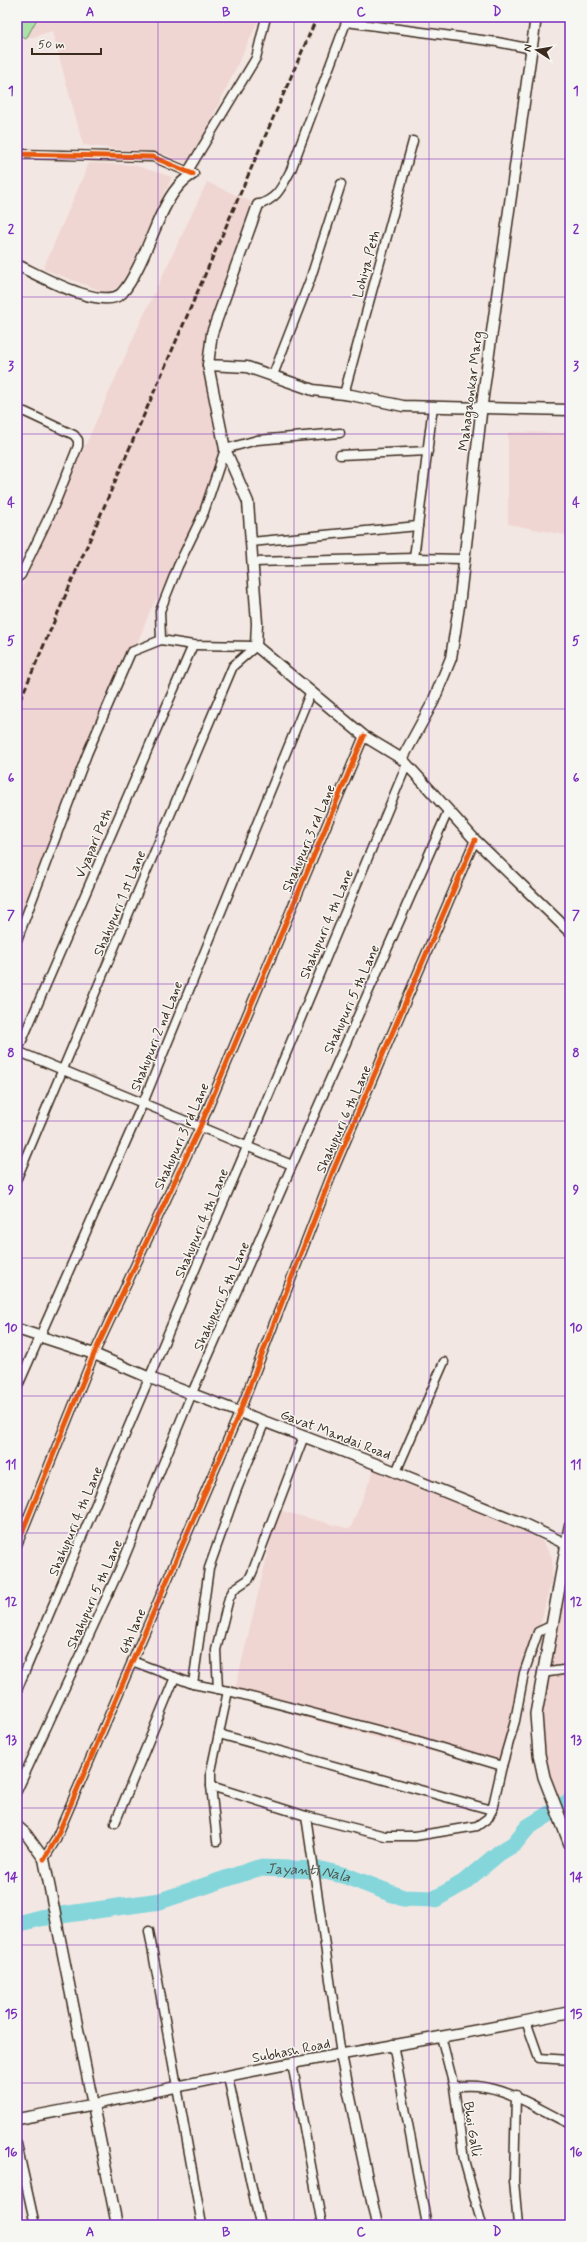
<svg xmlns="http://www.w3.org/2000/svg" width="587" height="2242" viewBox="0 0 587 2242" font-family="Mynerve,sans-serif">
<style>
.built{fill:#f0d6d2}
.green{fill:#abe2a5;stroke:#738662}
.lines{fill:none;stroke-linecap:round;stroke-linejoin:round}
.river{stroke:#84d6db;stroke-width:17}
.minor-casing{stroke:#3b2a1e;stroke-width:11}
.tertiary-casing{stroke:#3b2a1e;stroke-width:13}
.secondary-casing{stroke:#3b2a1e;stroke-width:14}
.minor{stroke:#f6f6f2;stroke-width:8}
.tertiary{stroke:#f6f6f2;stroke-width:10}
.secondary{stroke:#f6f6f2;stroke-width:11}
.rail{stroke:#3b2a1e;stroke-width:3;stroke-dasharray:6 3;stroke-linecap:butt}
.cycleway-casing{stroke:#f6f6f2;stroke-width:8}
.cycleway{stroke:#e8590c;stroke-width:5}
.grid{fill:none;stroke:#7b2cbf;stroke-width:1;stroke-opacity:0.55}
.labels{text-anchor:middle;stroke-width:3;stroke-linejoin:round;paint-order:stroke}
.street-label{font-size:14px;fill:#3b2a1e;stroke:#f6f6f2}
.water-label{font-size:15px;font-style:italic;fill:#4d554d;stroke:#f6f6f2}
.neatline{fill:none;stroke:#7b2cbf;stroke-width:1.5}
.grid-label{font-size:13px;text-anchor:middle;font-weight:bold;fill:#7b2cbf}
</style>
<rect width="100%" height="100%" fill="#f3e7e3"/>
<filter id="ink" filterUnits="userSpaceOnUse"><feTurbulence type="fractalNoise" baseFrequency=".025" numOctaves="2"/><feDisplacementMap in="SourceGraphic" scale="8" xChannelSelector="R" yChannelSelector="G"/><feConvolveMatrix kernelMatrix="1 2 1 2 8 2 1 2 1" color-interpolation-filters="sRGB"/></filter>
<g filter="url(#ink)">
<g class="built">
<path d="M38,17H260L190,165L166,155L83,145L52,31L26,39Z"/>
<path d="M89,163L134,165L172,177L122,285L107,293L43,269Z"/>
<path d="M207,182L258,205L209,346L225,449L189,541L151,609L17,940V598L140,323Z"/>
<path d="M508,432L570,433V536L508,524Z"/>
<path d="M376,1465L523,1529L542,1541L552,1557V1578L525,1688L514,1748L501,1766L407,1746L302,1717L234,1694L278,1510L350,1529Z"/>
<path d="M570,1527V1798L554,1804L537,1734Z"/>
</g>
<path class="green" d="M17,17H38L26,39L17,34Z"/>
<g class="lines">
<path class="river" id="s1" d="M17,1924L40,1918L160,1901L258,1868L321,1870L346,1876L403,1898L435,1899L463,1883L499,1853L514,1844L528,1827L570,1801"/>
<defs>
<g id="minor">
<path d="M346,22L497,42L532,49"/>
<path d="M17,154L153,157L193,174"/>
<path d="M188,171L256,58L266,17"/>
<path d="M258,205C278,198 281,188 291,170L348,17"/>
<path d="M273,375L310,280L341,184"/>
<path d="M344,394L413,141"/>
<path d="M17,411L25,412L74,435L78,440V446L54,506L21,575L17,578"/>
<path d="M340,455L428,451"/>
<path d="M251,542L418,526"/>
<path d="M414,558L433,406"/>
<path d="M253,562L414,558L463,559"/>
<path d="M256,646L193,645L161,640L160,611L178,566L204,512L225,449L257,440L340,433"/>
<path d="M17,940L87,754L131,652L161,640"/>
<path d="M17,1051L292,1165"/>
<path d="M17,1052L193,645"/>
<path d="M17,1178L233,666L256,646"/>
<path d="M17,1388L143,1103L311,691"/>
<path d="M396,1472L444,1362"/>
<path d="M17,1545L94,1354L200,1127L364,736"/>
<path d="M132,1661L193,1684L228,1691L211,1771V1786L306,1816L341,2055"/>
<path d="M542,1673L570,1669"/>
<path d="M193,1684L209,1568L237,1489L265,1421"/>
<path d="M218,1689L216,1650L229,1598L234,1589L249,1579L252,1573L304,1436"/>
<path d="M17,1690L247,1147L407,764"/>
<path d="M228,1691L412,1739L502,1766L492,1810L488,1818L477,1826L415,1836H385L306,1816"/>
<path d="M219,1734L492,1810"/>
<path d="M502,1766L515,1721L524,1673L538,1632L551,1626"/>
<path d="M211,1786L217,1841"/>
<path d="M17,1791L121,1566L192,1393L448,811"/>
<path d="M115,1823L175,1677"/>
<path d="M44,1859L55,1841L240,1411L333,1171L475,840"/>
<path d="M149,1931L202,2225"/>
<path d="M526,2021L539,2058L570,2060"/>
<path d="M441,2036L454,2087L464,2160L482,2225"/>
<path d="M393,2044L427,2225"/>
<path d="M292,2063L322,2225"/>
<path d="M228,2077L260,2225"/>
<path d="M454,2087C500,2080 531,2106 570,2124"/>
<path d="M516,2095L514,2181L518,2225"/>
<path d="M17,2144L35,2225"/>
</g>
<g id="tertiary">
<path d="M258,205L212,333L208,365L247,367L313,390L351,395L403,406L570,410"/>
<path d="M17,265C37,274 102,312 122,293C136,278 151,237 160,217C168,200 177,183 193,174"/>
<path d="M208,365L225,449L248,502L257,623L256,646L364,736L402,759L475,840L570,932"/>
<path d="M402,759L433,702L451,658L459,606L483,396L536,17"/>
<path d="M17,1329L94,1354L150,1378L376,1464L524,1524L566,1544H570"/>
<path d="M17,1826L26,1834L44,1859L117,2225"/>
<path d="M341,2055L377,2225"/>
<path d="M17,2119C110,2103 201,2080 293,2063C385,2046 478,2032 570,2012"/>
</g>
<path id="secondary" d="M570,1527L536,1714L539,1754L544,1777L570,1844"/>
</defs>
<use href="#minor" class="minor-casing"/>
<use href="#tertiary" class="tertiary-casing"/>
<use href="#secondary" class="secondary-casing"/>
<use href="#minor" class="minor"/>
<use href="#tertiary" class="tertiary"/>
<use href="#secondary" class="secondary"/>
<path class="rail" d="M17,707L317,17"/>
<defs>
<g id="cycleway">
<path d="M17,154L153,157L193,174"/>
<path d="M17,1545L94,1354L200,1127L364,736"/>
<path d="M44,1859L55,1841L240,1411L333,1171L475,840"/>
</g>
</defs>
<use href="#cycleway" class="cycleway-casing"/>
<use href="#cycleway" class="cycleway"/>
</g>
</g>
<path class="grid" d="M158,17V2225M294,17V2225M429,17V2225M17,159H570M17,297H570M17,434H570M17,572H570M17,709H570M17,846H570M17,984H570M17,1121H570M17,1258H570M17,1396H570M17,1533H570M17,1670H570M17,1808H570M17,1945H570M17,2083H570"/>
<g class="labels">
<g class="street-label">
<text transform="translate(366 264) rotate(-75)" y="5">Lohiya Peth</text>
<text transform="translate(470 391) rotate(-83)" y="5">Mahagaonkar Marg</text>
<text transform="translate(308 838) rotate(-67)" y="5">Shahupuri 3 rd Lane</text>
<text transform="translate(93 843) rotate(-67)" y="5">Vyapari Peth</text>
<text transform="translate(119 903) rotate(-67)" y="5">Shahupuri 1 st Lane</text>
<text transform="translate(326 924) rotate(-67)" y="5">Shahupuri 4 th Lane</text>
<text transform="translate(351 999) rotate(-66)" y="5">Shahupuri 5 th Lane</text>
<text transform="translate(156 1036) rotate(-68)" y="5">Shahupuri 2 nd Lane</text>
<text transform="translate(343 1119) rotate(-66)" y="5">Shahupuri 6 th Lane</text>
<text transform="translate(181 1136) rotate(-66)" y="5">Shahupuri 3 rd Lane</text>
<text transform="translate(201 1223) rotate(-67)" y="5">Shahupuri 4 th Lane</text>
<text transform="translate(221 1296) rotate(-66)" y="5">Shahupuri 5 th Lane</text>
<text transform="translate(336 1434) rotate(21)" y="5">Gavat Mandai Road</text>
<text transform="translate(75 1521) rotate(-67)" y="5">Shahupuri 4 th Lane</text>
<text transform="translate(94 1594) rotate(-66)" y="5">Shahupuri 5 th Lane</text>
<text transform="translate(132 1631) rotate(-67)" y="5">6th lane</text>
<text transform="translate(291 2050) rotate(-11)" y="5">Subhash Road</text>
<text transform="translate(473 2129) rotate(81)" y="5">Bhoi Galli</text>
</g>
<g class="water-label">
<text dy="5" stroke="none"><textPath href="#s1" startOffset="299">Jayanti Nala</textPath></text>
</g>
</g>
<rect width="587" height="2242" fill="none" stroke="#f6f6f2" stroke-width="44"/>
<g transform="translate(537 50) rotate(282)" stroke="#f6f6f2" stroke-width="3" paint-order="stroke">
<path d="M0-3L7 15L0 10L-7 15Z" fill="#3b2a1e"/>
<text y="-6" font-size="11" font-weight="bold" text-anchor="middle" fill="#3b2a1e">N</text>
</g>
<path d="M32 48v6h69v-6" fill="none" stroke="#3b2a1e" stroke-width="2"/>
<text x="38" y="48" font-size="12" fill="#3b2a1e" stroke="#f6f6f2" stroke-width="3" paint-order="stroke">50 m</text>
<rect x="22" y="22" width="543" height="2198" class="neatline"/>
<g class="grid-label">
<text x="90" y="16">A</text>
<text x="226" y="16">B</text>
<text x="361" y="16">C</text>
<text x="497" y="16">D</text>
<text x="11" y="95">1</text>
<text x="576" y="95">1</text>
<text x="11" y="233">2</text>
<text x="576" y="233">2</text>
<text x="11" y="370">3</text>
<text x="576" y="370">3</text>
<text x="11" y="507">4</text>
<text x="576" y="507">4</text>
<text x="11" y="645">5</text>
<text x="576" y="645">5</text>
<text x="11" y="782">6</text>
<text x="576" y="782">6</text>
<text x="11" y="919">7</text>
<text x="576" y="919">7</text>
<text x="11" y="1057">8</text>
<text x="576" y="1057">8</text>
<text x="11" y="1194">9</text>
<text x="576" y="1194">9</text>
<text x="11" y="1332">10</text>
<text x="576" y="1332">10</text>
<text x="11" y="1469">11</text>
<text x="576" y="1469">11</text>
<text x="11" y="1606">12</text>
<text x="576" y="1606">12</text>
<text x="11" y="1744">13</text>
<text x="576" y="1744">13</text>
<text x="11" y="1881">14</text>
<text x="576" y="1881">14</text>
<text x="11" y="2018">15</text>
<text x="576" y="2018">15</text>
<text x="11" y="2156">16</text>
<text x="576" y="2156">16</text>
<text x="90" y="2236">A</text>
<text x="226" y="2236">B</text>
<text x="361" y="2236">C</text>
<text x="497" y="2236">D</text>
</g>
</svg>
